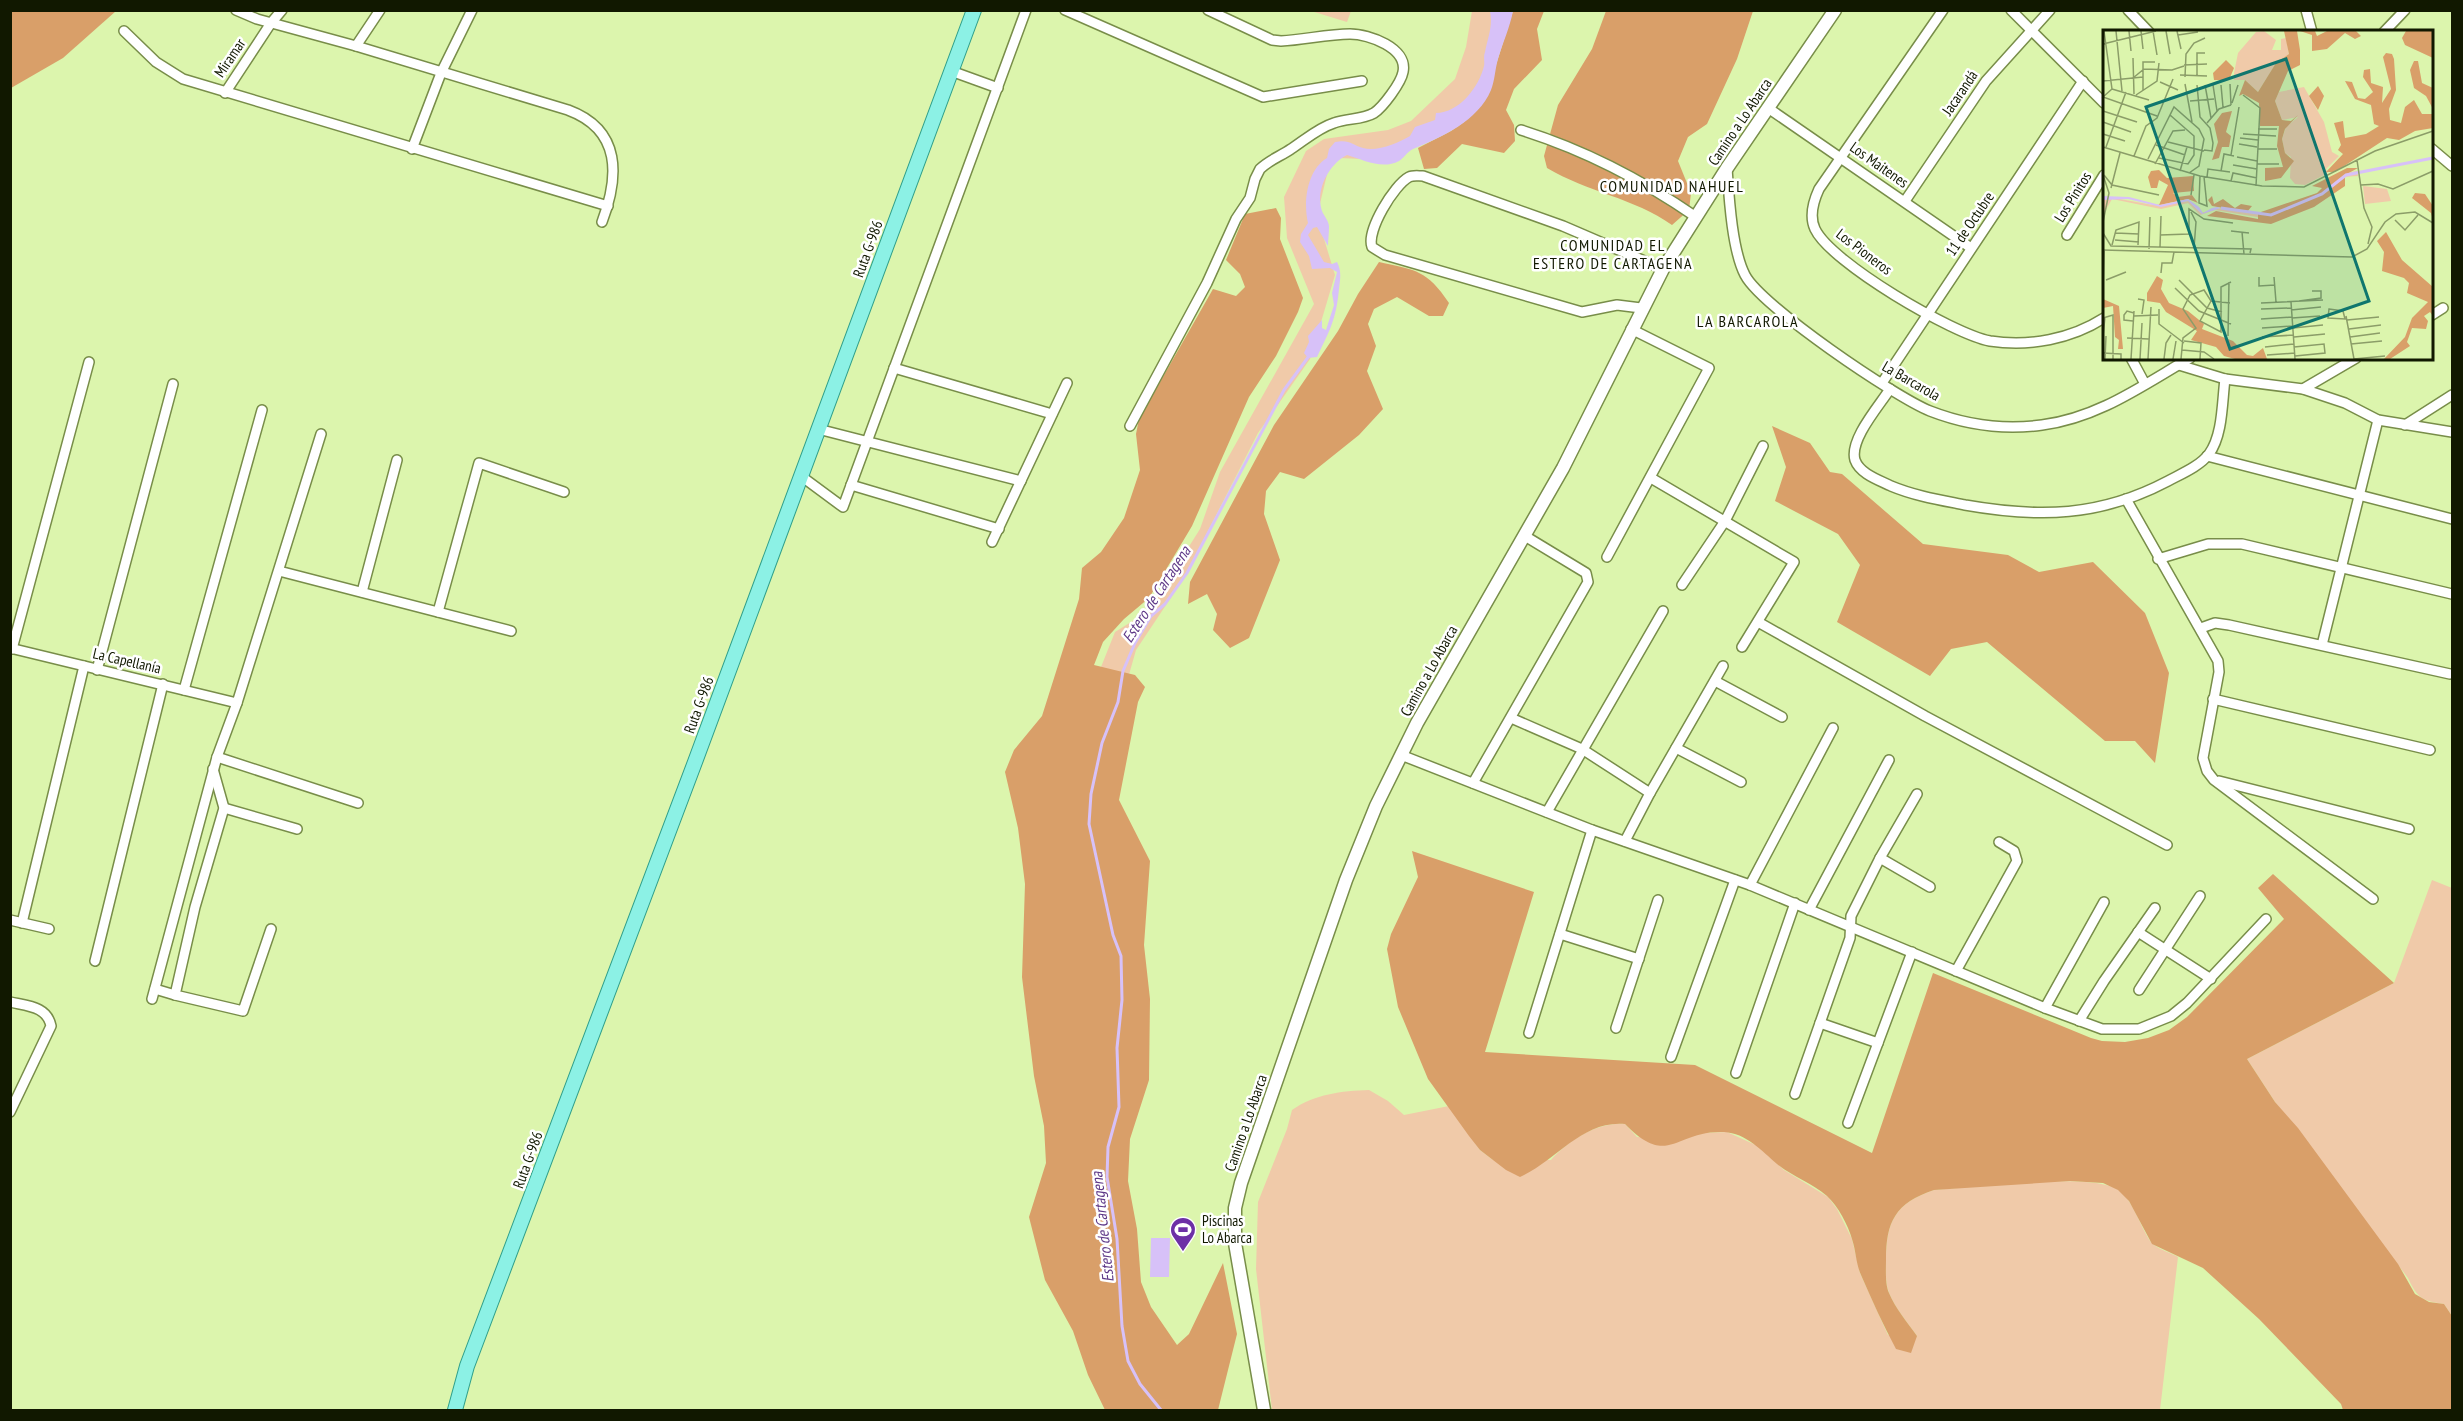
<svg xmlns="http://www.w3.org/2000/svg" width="2463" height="1421" viewBox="0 0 2463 1421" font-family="'PT Sans Narrow',sans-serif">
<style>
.green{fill:#f0caa9}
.forest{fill:#d99f69}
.water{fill:#d7c1f8}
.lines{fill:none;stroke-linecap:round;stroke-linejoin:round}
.stream{stroke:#d7c1f8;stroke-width:3}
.minor-casing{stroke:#788d49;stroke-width:12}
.secondary-casing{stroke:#788d49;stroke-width:15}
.primary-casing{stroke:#2f9f8a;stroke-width:16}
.minor{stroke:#fff;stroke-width:9}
.secondary{stroke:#fff;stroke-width:12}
.primary{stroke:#8cf1e5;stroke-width:14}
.labels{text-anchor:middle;stroke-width:5;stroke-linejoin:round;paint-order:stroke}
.street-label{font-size:15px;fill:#111800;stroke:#fff}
.poi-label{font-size:15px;fill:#111800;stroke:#fff;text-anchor:start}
.neighbourhood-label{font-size:16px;letter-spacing:1.5px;fill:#111800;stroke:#fff}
.water-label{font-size:16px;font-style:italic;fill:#5f3988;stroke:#fff}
.inset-river{fill:none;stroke:#d7c1f8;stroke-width:3}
.inset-road{fill:none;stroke:#8b9d68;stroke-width:1.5}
.view{fill:#0f766e;fill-opacity:0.15;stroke:#0f766e;stroke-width:3}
.inset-edge{fill:none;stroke:#111800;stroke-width:3}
</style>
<rect width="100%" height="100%" fill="#dcf5ad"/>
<g class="green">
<path d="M1311,11H1351L1347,22Z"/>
<path d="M1472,11H1500L1499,27L1476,93L1386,160L1339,158L1329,166L1317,216L1335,275L1310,359L1258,433L1184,578L1136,650L1093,801L1141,1410L1081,717L1115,632L1139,617L1154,602L1200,529L1220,472L1314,304L1287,238L1284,197L1306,151L1324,139L1388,130L1411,121L1455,79L1466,47Z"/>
<path d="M2432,880L2452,888V1316L2444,1304C2423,1301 2417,1298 2408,1278L2275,1102L2247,1059L2394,983Z"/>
<path d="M1369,1090L1388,1101L1404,1115L1449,1106L1480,1150L1493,1160H1551C1569,1140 1597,1122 1625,1124L1637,1137L1684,1139L1700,1133L1727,1132L1758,1146L1784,1170L1828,1197L1837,1209L1852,1239L1860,1273L1888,1335L1917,1336C1908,1323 1895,1308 1889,1293C1885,1283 1886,1270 1886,1260C1886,1222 1895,1203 1934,1190C1970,1188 2095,1171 2120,1191C2136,1204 2143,1236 2154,1245C2161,1250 2171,1253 2178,1257L2160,1410H1272L1256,1269L1258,1202L1287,1129L1292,1110C1315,1094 1341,1091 1369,1090Z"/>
</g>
<g class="forest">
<path d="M11,10H116V11L63,58L11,88Z"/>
<path d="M1513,11H1544L1537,29L1542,60L1514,89L1506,110L1514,125L1515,141L1504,153L1462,144L1437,168L1424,169L1418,148L1451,131L1464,122L1480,106L1490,91L1495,68Z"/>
<path d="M1606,11H1753L1737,59L1707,124L1688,137L1678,161L1691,193L1689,210L1672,225C1634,198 1587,192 1547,168L1544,156L1558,105L1592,49Z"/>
<path d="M1276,208L1281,218L1280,239L1303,298L1298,312L1276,356L1249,397L1192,526L1149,598L1124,619L1103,642L1094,665L1135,675L1145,687L1138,702L1119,800L1150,861L1144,945L1150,999L1149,1080L1130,1139L1128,1181L1137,1229L1141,1282L1151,1307L1177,1345L1189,1334L1223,1263L1237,1334L1218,1410H1105L1088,1375L1073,1331L1045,1280L1029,1217L1046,1163L1044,1126L1034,1076L1022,977L1025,884L1018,828L1005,772L1014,750L1042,716L1079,599L1082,568L1101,552L1124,518L1140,470L1136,434L1139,419L1213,289L1236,296L1245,287L1240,274L1226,260L1245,214Z"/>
<path d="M1379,262C1416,270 1427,270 1449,303L1443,316H1429L1397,297L1374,309L1368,324L1376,346L1367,371L1383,409L1359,435L1304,479L1280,472L1266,491L1264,514L1280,560L1249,638L1230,648L1213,630L1217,614L1207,594L1188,604L1190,582L1274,425L1338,331L1358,294Z"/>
<path d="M1772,426L1810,443L1830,472L1842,474L1923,544L2008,555L2039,572L2093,562L2145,613L2169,673L2155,763L2135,741H2105L1987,642L1951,649L1930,676L1837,622L1860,565L1838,534L1775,501L1786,467Z"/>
<path d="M1412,851L1534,892L1485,1052L1695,1065L1872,1153L1933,973L2091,1038L2102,1041L2125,1042L2148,1038L2169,1030L2187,1017L2284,919L2258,888L2273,874L2394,983L2247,1059L2275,1102L2298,1128L2398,1264L2415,1294L2429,1302L2444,1304L2452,1316V1410H2343L2341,1404L2259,1319L2203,1268L2152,1244L2129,1201L2118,1190L2103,1183L2070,1181L1934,1190C1895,1203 1886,1222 1886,1260C1886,1270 1885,1284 1889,1293C1895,1308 1908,1323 1917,1336L1911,1353L1896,1349C1883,1325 1872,1300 1861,1275C1856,1264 1856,1251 1852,1239C1848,1225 1838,1206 1827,1196C1812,1183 1793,1177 1777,1164C1762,1151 1746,1133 1724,1132C1674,1130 1669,1169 1625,1124C1582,1120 1556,1161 1520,1177L1506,1170L1480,1150L1469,1136L1428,1079L1398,1007L1387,949L1391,934L1418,877Z"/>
</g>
<g class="water">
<path d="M1490,11H1513C1510,27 1503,42 1498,59C1495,69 1495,80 1491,90C1478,121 1442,137 1413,149C1407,152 1404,158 1399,161C1382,170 1364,160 1347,155C1329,164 1315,190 1322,211C1324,216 1329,221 1329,227C1329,234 1328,240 1328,246L1317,227L1313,228L1308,235L1324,262L1332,264L1337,262C1342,272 1340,279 1339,289C1336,320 1330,330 1317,357L1308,358L1304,353L1309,342L1308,336L1322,320V328L1326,330L1334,305L1332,293L1337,272L1330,268L1312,269L1309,256L1300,242L1301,234L1308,223C1303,202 1307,170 1327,158L1329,149L1335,142C1350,139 1352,145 1363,148C1377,152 1398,143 1410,136L1415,127L1435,120L1436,113C1459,113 1479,87 1484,66C1485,62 1483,57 1485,52C1488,37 1493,26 1490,11Z"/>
<path d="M1151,1238H1170L1169,1277H1150Z"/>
</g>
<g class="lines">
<path class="stream" d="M1161,1410L1140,1384L1128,1361L1122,1326L1117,1239L1107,1177L1108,1147L1119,1107L1117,1048L1122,1000L1121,956L1113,935L1089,824L1091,794L1102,743L1118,702L1123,671L1135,643L1151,616L1165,604L1187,573L1284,390L1309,356"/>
<defs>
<g id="minor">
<path d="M236,10L257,19L356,46L568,110C622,130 619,177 602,222"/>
<path d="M1065,10L1263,97L1362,81"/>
<path d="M1943,10L1819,189C1813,202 1809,216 1815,229C1831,263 1953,334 1990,341C2030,347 2071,339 2104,318"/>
<path d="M2011,10L2104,103"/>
<path d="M2128,10L2149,32"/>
<path d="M2306,10L2312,32"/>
<path d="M124,31L156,62L183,79L608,206"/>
<path d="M2384,32L2405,10"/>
<path d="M356,46L380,10"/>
<path d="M951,71L998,88"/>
<path d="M225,93L271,23L282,10"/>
<path d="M1768,108L1971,248"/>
<path d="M1521,130C1585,150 1641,179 1696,217"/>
<path d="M412,149L441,73L472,10"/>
<path d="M2432,149L2452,166"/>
<path d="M1727,168C1729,197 1732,250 1745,275C1761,306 1895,397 1930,411C1966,425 2005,430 2042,425C2098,418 2143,385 2190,358"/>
<path d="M1905,201L1986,81L2050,10"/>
<path d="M2067,235L2104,175"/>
<path d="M1641,308L1617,305L1582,312L1385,255L1372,247C1366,231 1394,185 1409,177C1413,175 1418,176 1423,176L1563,226L1663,269"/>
<path d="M2432,315L2443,308"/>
<path d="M2131,358L2145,384"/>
<path d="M2179,365L2225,379L2303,389L2345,403L2378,420L2452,432"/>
<path d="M894,368L1052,414"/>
<path d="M1882,383L2083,81"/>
<path d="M1890,389C1879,406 1849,440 1855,460C1860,474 1879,480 1891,486C1915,496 1940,500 1965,505C2039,518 2100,517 2168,481C2181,474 2200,466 2209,454C2223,435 2222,402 2225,379"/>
<path d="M2303,389L2356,358"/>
<path d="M2405,425L2452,395"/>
<path d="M1130,426L1207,283L1236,219L1250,198L1255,179L1260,169C1269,160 1281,156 1291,149C1305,140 1318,128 1334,123C1347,118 1362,120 1374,113C1383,107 1401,83 1403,72C1408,48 1369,34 1350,34C1327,34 1304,40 1281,41L1272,40L1208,10"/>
<path d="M818,429L1021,481"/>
<path d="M2207,456L2452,519"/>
<path d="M801,476L843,507L1026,10"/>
<path d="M1651,478L1794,562L1742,647"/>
<path d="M851,485L999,529"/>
<path d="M2126,499L2218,661L2219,672L2203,758L2207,771L2214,780L2373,899"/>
<path d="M992,542L1067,383"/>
<path d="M1607,557L1709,368L1631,329"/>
<path d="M2158,559L2208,544H2242L2452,594"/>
<path d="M279,571L511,631"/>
<path d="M1682,585L1725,521L1763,446"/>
<path d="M362,592L397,460"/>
<path d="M438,612L479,463L564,492"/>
<path d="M1758,622L1925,716L2167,845"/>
<path d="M2201,628L2215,623L2229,625L2450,674"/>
<path d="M2322,645L2378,420"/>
<path d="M10,648L237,703"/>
<path d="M12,649L89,362"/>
<path d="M97,670L173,384"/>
<path d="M1715,681L1782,717"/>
<path d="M184,690L262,410"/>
<path d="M2213,699L2430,750"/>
<path d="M1511,718L1582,749L1650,793"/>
<path d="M1676,748L1741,782"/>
<path d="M1401,755L1592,830L1750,885L2045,1008L2102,1029H2139L2171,1016L2187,1003L2266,919"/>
<path d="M217,757L358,803"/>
<path d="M213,769L224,808L195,907L175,995L243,1011L271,929"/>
<path d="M2219,781L2409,829"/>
<path d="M1473,783L1588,582L1586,573L1525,536"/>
<path d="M224,808L297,829"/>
<path d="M1547,812L1663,611"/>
<path d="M1625,841L1650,793L1723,666"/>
<path d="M1880,858L1930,887"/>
<path d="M1750,885L1833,728"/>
<path d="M1809,910L1889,760"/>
<path d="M10,920L49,929"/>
<path d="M22,923L84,666"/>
<path d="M2138,932L2211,979"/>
<path d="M1560,934L1639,959"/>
<path d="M95,961L163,684"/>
<path d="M1956,971L2017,861L2014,851L1999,842"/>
<path d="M155,989L175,995"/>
<path d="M2139,990L2200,896"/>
<path d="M152,999L217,757L237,703L321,434"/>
<path d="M10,1002C27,1006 47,1006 51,1026L10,1112"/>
<path d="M2045,1008L2104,902"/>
<path d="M2079,1021L2104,981L2155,908"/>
<path d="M1820,1023L1878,1043"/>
<path d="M1616,1028L1658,900"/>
<path d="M1529,1033L1592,830"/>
<path d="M1671,1057L1735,880"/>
<path d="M1736,1073L1795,903"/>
<path d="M1795,1094L1850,938L1851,916L1880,858L1917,794"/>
<path d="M1848,1123L1912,952"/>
</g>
<path id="secondary" d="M1264,1410L1235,1243V1208L1241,1183L1346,880L1376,806L1417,723L1563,468L1663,269L1727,168L1835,10"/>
<path id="primary" d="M455,1410L467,1366L695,762L974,10"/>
</defs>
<use href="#minor" class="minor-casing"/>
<use href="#secondary" class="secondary-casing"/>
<use href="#primary" class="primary-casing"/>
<use href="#minor" class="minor"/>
<use href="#secondary" class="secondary"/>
<use href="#primary" class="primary"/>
</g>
<defs>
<symbol id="stadium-pin" viewBox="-11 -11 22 30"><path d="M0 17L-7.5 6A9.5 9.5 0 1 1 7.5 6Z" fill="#6d30a6" stroke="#fff"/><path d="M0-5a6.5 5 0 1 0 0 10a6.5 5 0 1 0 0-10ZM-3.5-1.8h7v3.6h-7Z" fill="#fff"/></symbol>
</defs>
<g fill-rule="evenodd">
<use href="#stadium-pin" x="1168" y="1215" width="30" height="40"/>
</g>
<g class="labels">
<g class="street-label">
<text transform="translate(230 58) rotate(-56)" y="5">Miramar</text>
<text transform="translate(1960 93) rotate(-56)" y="5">Jacarandá</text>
<text transform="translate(1740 122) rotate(-56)" y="5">Camino a Lo Abarca</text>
<text transform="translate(1879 165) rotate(35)" y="5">Los Maitenes</text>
<text transform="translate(2073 197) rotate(-58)" y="5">Los Pinitos</text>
<text transform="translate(1970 224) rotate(-56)" y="5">11 de Octubre</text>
<text transform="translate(868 249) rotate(-70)" y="5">Ruta G-986</text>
<text transform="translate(1864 252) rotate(37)" y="5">Los Pioneros</text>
<text transform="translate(1911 381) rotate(30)" y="5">La Barcarola</text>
<text transform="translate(127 661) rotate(13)" y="5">La Capellanía</text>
<text transform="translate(1429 671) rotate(-61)" y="5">Camino a Lo Abarca</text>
<text transform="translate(699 705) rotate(-70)" y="5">Ruta G-986</text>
<text transform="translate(1246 1123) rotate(-71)" y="5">Camino a Lo Abarca</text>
<text transform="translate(528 1160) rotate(-70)" y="5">Ruta G-986</text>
</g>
<g class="poi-label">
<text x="1202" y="1226">Piscinas<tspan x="1202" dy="17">Lo Abarca</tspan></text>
</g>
<g class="neighbourhood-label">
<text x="1672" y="192">COMUNIDAD NAHUEL</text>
<text x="1613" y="251">COMUNIDAD EL<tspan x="1613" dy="18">ESTERO DE CARTAGENA</tspan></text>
<text x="1748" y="327">LA BARCAROLA</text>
</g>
<g class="water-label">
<text transform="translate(1156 594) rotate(-57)" y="6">Estero de Cartagena</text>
<text transform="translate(1102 1227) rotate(-96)" y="6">Estero de Cartagena</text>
</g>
</g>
<g transform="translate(2103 30)">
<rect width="330" height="330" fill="#dcf5ad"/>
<path d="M161,1L173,10L169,20H178V9L183,8L186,24L172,35L155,62L142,50H131V43L135,23L153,2ZM201,57L221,92L229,122L236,126L223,139L225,143L202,155L192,154L187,148L188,127L182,123L179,109L183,97L195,87L179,90L172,71L176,62ZM254,141L255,146L239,147L214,171L160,188L112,180L97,185L85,173L58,179L9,169L0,185V166L50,175L86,171L98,183L118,178L168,184L203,172L243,143ZM260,156L284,159L288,171L262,174Z" fill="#f0caa9"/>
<path d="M181,1H194L197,20V35L185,41L172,71L179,90L188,91L195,85L182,99L179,109L182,123L191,131L178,148L162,151V138L180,137L174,116L176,96H157L156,73L140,64L136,66L142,50L155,62L173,33L186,24ZM197,1H212L214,6L224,1H253L258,6L252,9L242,3L224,19L209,21V5ZM303,1H330V28L302,15L299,8ZM283,23L289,24L291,29L293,60L286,79L287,90L298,93L302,77L311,70L319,84H330V98L312,101L296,110L284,108L232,142H223L240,124L235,120L238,115L231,93L240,91L242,108L263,104L276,96L271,94L268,75L252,69L242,51L249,52L255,68L262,69L270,62L260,47L261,40L267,39L268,53L280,57L279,73L288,59L280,27ZM123,30L131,38L126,50H111L110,43ZM311,31H315L319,53L330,58V79L323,66L311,58L307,40ZM215,56L221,66L215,80L206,66ZM129,81L123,102L128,106L126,117H119L116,128L109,130L115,112L111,94L119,83ZM244,138H255L242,145V156L211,177L168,194L104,186L113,181L155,189V183L214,163L219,158L209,156ZM56,140L64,148L90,146L91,161L70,163L75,167L89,165L95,173L85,169L56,175L65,155L56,150L54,158H48L45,147L48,141ZM312,163L322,164L330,176V190L328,183L309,168ZM109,166L111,174L120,169L132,178L138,174L149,176L144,182L109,176L105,170ZM283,202L299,230L330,257V286L327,282L321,286L325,291L323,299L309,298L304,312L307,316L287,329H281L302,307L309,288L325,272L304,263L306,253L301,248L279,241L281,222L274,211ZM54,246L60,250L58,259L66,273L85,281L101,294L99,299L130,311L144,325L150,326L160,318L164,329H132L121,326L113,317L88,310L94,301L63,282L57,273L44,271V263ZM0,269L16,276L20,319H15L16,310L12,307L10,276L0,278Z" fill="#d99f69"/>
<path d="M0,166L26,167L57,175L85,169L96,177L100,183L109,178L114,177L118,178L99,184L85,171L58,177L25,169L0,170Z" fill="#d7c1f8"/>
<path class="inset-river" d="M118,178L168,185L219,164L243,145L330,128"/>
<path class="inset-road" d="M1,1L9,59M13,1L19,61M26,1L28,21M38,1L40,19M50,1L54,25M63,1L67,24M74,1L78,19M75,5L95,2M0,14L53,1M30,28L31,64M81,35L104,34M77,45L104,46M94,46V23H102M82,47L83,24L91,13L102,8M30,48L41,39L69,40L81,36M0,51L40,47M57,52L75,60M82,54L89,92M127,54L128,75M94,55L97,87L107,98L110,113L109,121L101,120M102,55L108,88M110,55L114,81M118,55L120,77M9,59L0,67L54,86M9,59L46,70M40,60V32H52M33,65L54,51L56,33M140,65L157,78L153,156M87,71L111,69M129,73L135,55M0,81L34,92M0,92L28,102M104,93L116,79L128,75M155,99H174M0,104L22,111M140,104L173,106M137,108L155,110M65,112L101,121M136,114L154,117M53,115L82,125M0,117L97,146L159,156L201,157L272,121L330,101M3,117L23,62M155,119H174M128,125L136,77M31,126L43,96L54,88L70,49M134,127L154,131M56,128L85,134L91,125V106L67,85M45,129L71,77L96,99L101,109L96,136L86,143M254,130L261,178L269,197L265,214M52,134L70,101L82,100M154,134H176M130,135L154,139M77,141L84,117M118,141L121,124L131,126M0,145L6,163L0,192M1,145L9,155L56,165M97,146L96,173L104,176L101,147M104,147L105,139L127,142M128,151L130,143L154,148M258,155L275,154L290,159L330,141M8,158L17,123M88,165L91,145M88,182L93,192L91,218M292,190L302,200L315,185M128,201L146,203M139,202L141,224M0,203L8,216L148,219L147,223M12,203L36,204M57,205L86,204V179L101,189L130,193M12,210L36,212M9,215L13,200L36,192L35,215M57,217L58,186M46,219L47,187M0,220L249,227L264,219L282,192L293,184L312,182L330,193M58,243L59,233H69L71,222M156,247V256L172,255M171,247L173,272M3,250L23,242M76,250L104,278L119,282M72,258L96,281L128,294M0,261L1,221M35,269L41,270L39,284M108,271L97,291L118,302V257L128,252M196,271L218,268V261H209M188,272L192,329M158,273L220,270M56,279V294L81,313M158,279L188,278M226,279L240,281L242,289L225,288ZM188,280L218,277M31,286L55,285M243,286L251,329M0,288L10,285V329M189,288L217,286M158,289L189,287M244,290L276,287M30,291L21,290V285L24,281L31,283M159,298L190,296M190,298L220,295M246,299L278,295M0,306L2,287M125,306L126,252M159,307L191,305M191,307L222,304M247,307L277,303M24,308L46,309M81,311L98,313L97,329M248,314L279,311M162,317L191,314M191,317L221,314L222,323L192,326M79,320L101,322L111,329M0,323L18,324V329M164,325L192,323M2,329L3,306M28,329L31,281M37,329L39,293M45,329L48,277M61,329L63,313L68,305M70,329L73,311M78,329L80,308L93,298L80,279L87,265L101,260L108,271L127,273M251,329L282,326"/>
<path class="view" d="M183,29L266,271L127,319L43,77Z"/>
<rect width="330" height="330" class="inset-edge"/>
</g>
<rect width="2463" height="1421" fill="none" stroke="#111800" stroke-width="24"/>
</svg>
